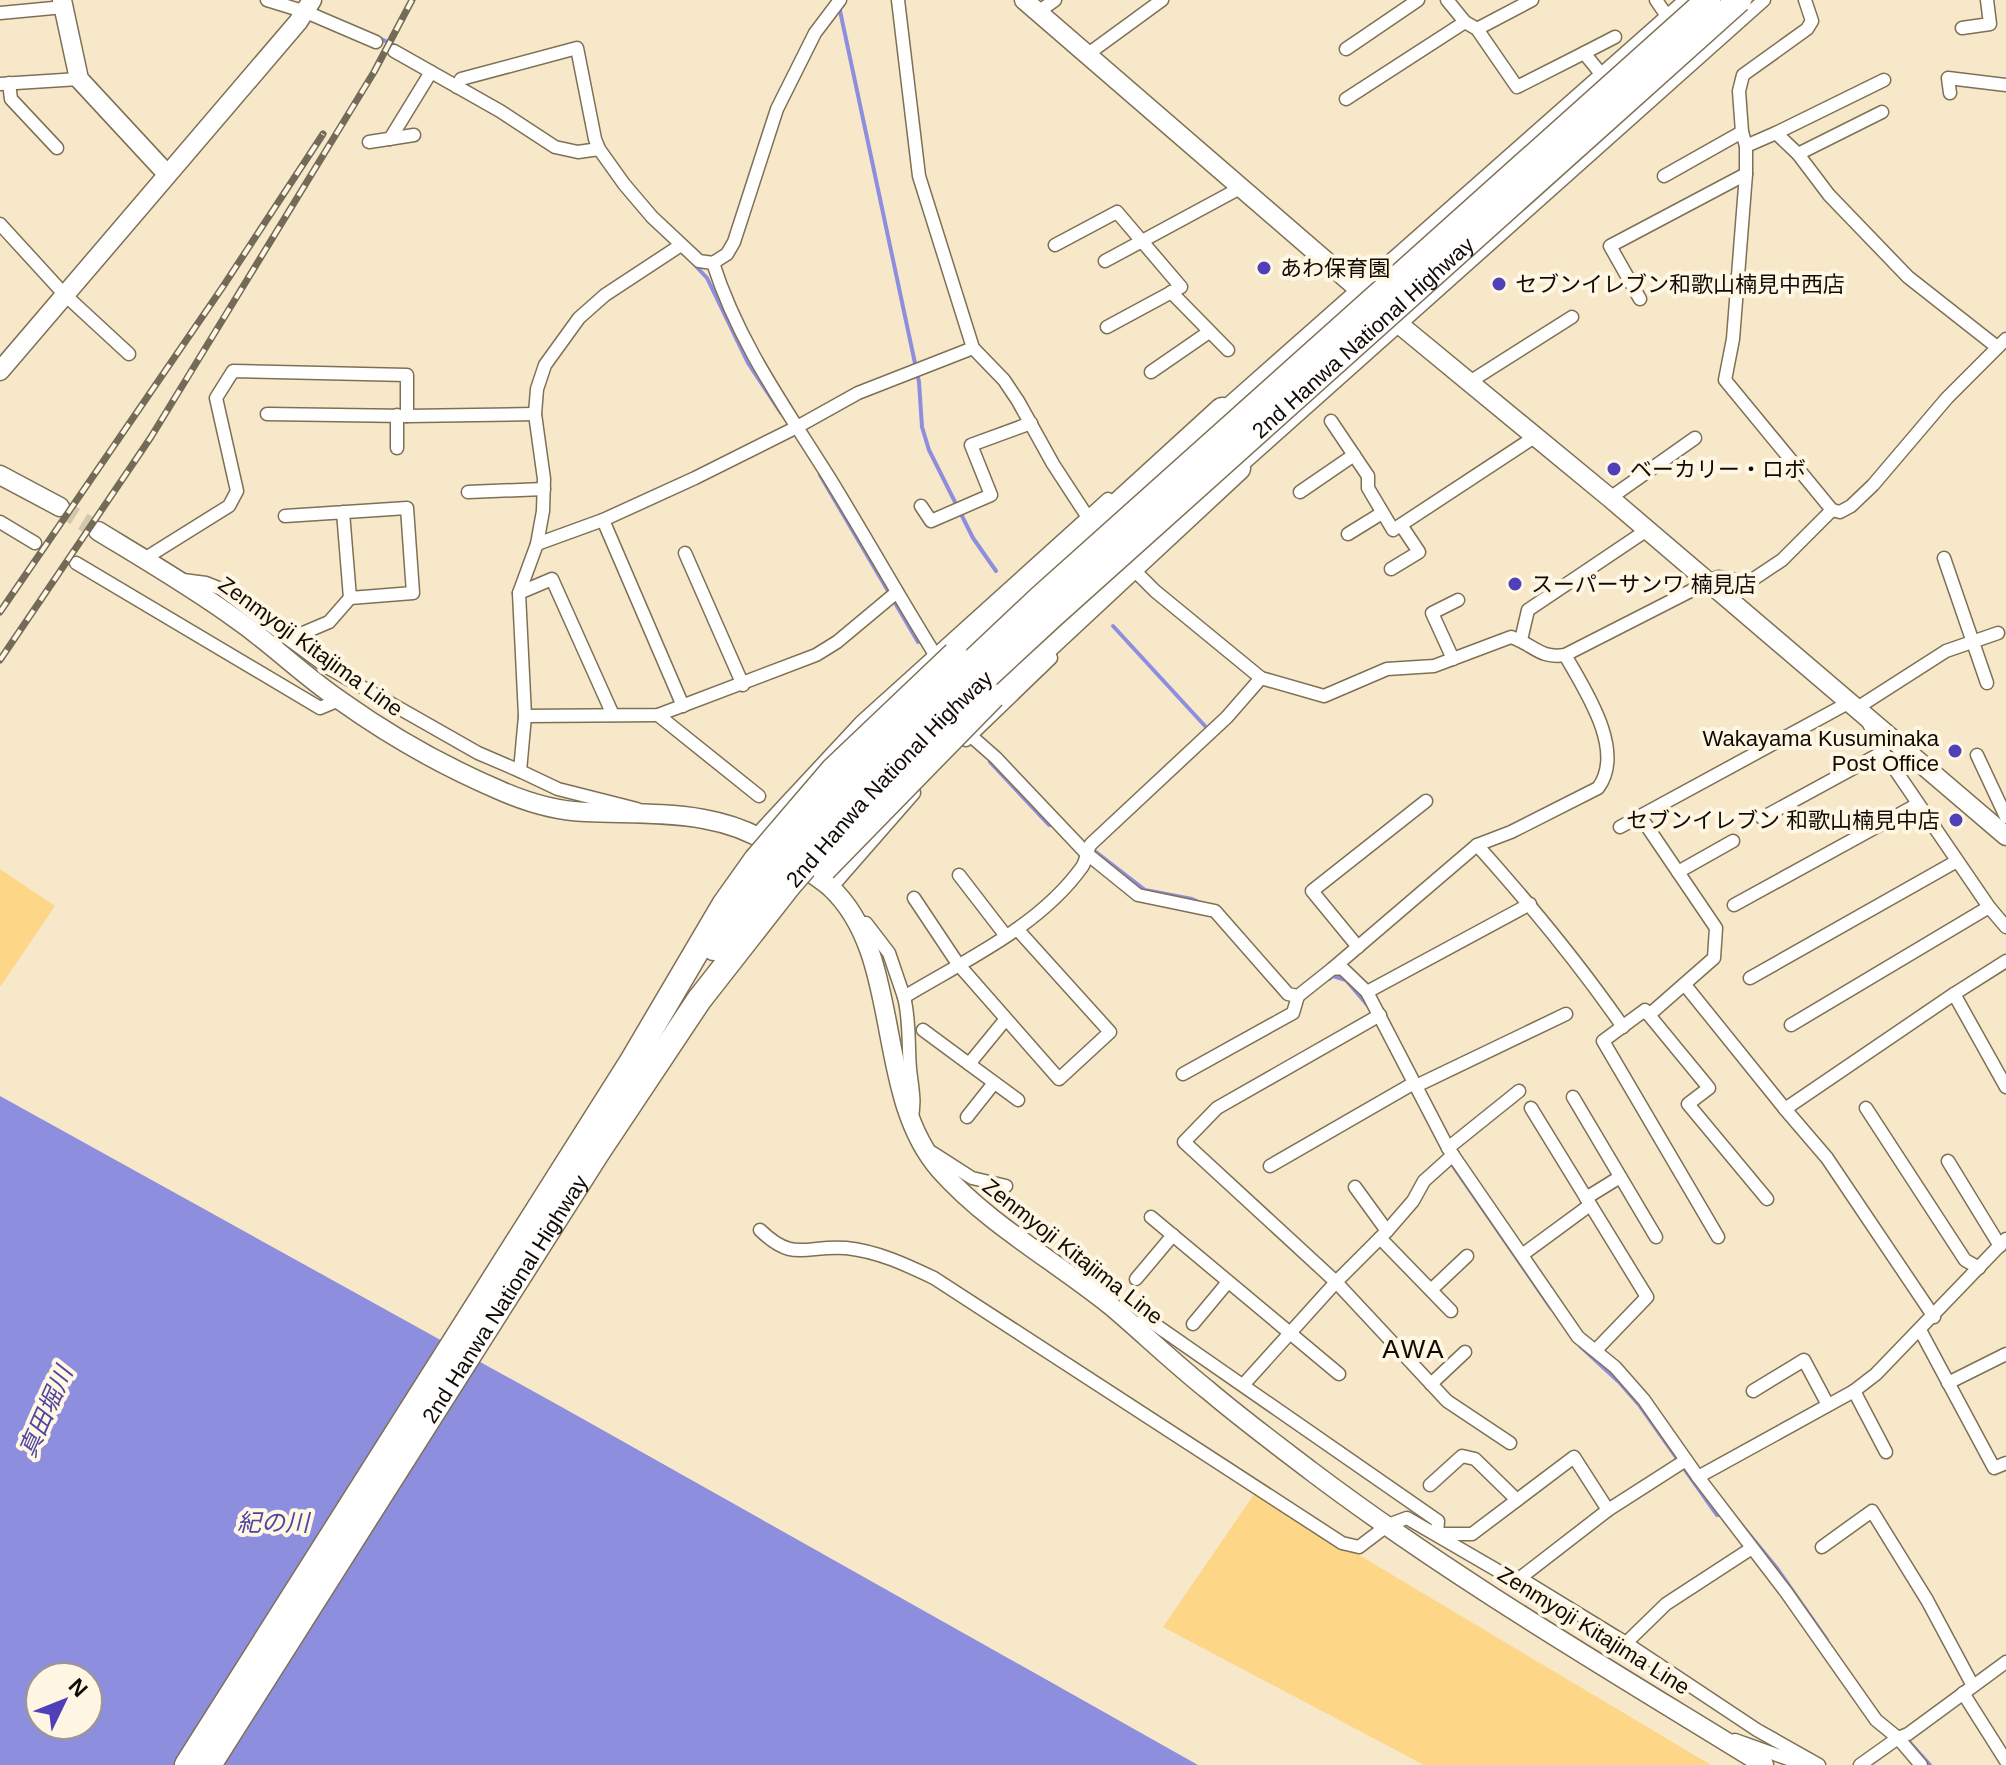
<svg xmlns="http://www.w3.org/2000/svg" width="2006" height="1765" viewBox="0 0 2006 1765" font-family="Helvetica,'Noto Sans JP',sans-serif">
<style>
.green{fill:#fdd688}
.water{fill:#8e8ede;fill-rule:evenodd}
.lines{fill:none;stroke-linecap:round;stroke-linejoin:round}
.stream{stroke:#8e8ede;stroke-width:4}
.secondary-tunnel{stroke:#d4c7ac;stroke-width:18;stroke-dasharray:18 9;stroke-linecap:butt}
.street-casing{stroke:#7e7055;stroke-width:15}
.secondary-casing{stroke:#7e7055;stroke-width:21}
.highway-casing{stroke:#7e7055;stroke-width:27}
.street{stroke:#fff;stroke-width:12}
.secondary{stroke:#fff;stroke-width:18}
.highway{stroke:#fff;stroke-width:24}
.rail-casing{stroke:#736a58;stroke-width:7}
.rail{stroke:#fff6e4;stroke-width:4;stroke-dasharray:12;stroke-linecap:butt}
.highway-bridge-casing{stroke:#7e7055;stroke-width:27;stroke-linecap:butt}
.highway-bridge{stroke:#fff;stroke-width:24}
.poi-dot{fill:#5040b7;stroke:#fff6e4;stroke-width:3}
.labels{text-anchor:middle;stroke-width:8;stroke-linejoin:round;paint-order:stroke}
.poi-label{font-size:22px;fill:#100b03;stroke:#fff6e4;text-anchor:start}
.street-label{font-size:22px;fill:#100b03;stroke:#fff6e4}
.water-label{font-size:24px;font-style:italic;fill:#4d44a2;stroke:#fff6e4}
.quarter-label{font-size:26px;letter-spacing:2px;fill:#100b03;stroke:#fff6e4}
</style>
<rect width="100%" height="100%" fill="#f7e8ca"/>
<g class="green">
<path d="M0,869L55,906L0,987Z"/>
<path d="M1255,1493L1711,1765H1424L1163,1627Z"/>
</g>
<path class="water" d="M0,1096L567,1410L1198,1765H0ZM40,1677H88V1725H40Z"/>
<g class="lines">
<g class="stream">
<path d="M839,6L919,382L922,427L929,450L973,538L996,571"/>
<path d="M377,37L398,47"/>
<path d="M693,263L707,278L748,363L781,413"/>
<path d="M820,475L918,642"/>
<path d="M1113,626L1205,726"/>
<path d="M990,762L1049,825H1052"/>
<path d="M1092,849L1145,890L1192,899L1203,904"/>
<path d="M1329,979L1333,976L1346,980L1369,1007"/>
<path d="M1449,1160L1551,1308"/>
<path d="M1580,1346L1619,1382L1640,1406L1717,1515L1721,1514"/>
<path d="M1730,1511L1776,1567L1827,1640"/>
<path d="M1905,1737L1930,1765"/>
</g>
<path class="secondary-tunnel" d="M60,507L98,531"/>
<defs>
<g id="street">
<path d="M267,0L306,12L376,42"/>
<path d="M898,0L919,176L973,348L1004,380L1018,401L1053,464L1087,516"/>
<path d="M1447,0L1465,22L1477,29L1517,87L1584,53L1602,75"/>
<path d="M1656,0L1667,16"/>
<path d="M1805,0L1812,21L1807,29L1743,75L1739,91L1742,132L1746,146V174L1733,339L1725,380L1832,510"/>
<path d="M1038,12L1055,0"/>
<path d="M0,13L64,7"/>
<path d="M1962,28L1990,24L1987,0"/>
<path d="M1477,29L1532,0"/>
<path d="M1346,49L1418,0"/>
<path d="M394,51L500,111L555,147L578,152L599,149L624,184L652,217L699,261L713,263L727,254L734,242L777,109L815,33L840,0"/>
<path d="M1584,53L1615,37"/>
<path d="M1088,54L1162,0"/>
<path d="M9,83L11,99L57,148"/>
<path d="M0,84L79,79"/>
<path d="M457,87L461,79L577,48L595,139L599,149"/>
<path d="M1950,93L1948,78L2006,85"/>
<path d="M1346,99L1465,22"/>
<path d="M1776,133L1884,80"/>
<path d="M390,139L431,72"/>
<path d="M369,142L414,135"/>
<path d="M1746,146L1776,133L1798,154L1829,195L1908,277L1997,347"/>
<path d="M1798,154L1882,112"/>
<path d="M1664,176L1742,132"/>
<path d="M0,224L64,294L129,354"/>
<path d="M1055,245L1117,212L1181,287L1107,327"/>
<path d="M1105,261L1242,187"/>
<path d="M713,263C739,344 785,407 830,479C865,536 898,595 934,653L942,671"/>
<path d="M1171,292L1228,350"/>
<path d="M1640,299L1610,246L1746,174"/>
<path d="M1151,372L1209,332"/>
<path d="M1471,381L1572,317"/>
<path d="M1220,411L1685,0"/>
<path d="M397,415V448"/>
<path d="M407,416L535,414"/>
<path d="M1331,421L1368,476V488L1393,530L1536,436"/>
<path d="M1238,469L1764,0"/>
<path d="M468,492L544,489"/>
<path d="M1300,492L1354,455"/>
<path d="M1610,498L1695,438"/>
<path d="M921,506L931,521L991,495L971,445L1031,423"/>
<path d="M285,516L407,508L413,593L350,598L343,512"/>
<path d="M603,520L683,706"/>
<path d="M0,522L35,543"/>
<path d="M1348,534L1382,513"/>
<path d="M537,544L603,520L695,478L797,427L858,393L973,348"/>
<path d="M685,553L743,685"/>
<path d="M1944,558L1987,683"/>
<path d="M144,559L229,506L237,491L216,398L233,371L407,375V416L267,414"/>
<path d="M76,563L320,708L339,700"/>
<path d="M1391,569L1419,552L1401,525"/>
<path d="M1138,574L1155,591L1261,678L1324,696L1387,669L1434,666L1511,637C1533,644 1539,659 1565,655L1718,577L1749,582L1782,560L1832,510L1840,512L1851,506L1873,485L1947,398L2006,339"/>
<path d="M183,580L206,583L221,589L325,666L478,753L520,771"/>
<path d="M519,593L552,579L613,715"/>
<path d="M289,639L329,622L350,598"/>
<path d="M1521,640L1528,610L1647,530"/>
<path d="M1453,659L1432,613L1458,600"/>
<path d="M1857,708L1946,651L1998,633"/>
<path d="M658,715L759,796"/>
<path d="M525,716L658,715L816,655L837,642L897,592"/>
<path d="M1868,722L1883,752L1989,907L2006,927"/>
<path d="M966,724L971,736L996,758L1086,853L1138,895L1215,911L1288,994L1298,996L1332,969L1342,968L1367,992L1448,1148L1578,1337L1615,1367L1644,1400L1698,1477L1786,1592L1876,1720L1898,1738L1921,1765"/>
<path d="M966,740L1051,658"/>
<path d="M1977,755L2006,817"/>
<path d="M637,809L558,789L520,771L525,716L519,593L537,544L543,511L544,479L535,414L537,389L545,365L579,318L605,295L681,245"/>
<path d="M1640,816L1716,928L1714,958L1649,1015L1645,1010L1603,1041L1718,1237"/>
<path d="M1762,818L1883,752"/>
<path d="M1620,827L1850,702"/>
<path d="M757,834L861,722L1108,499"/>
<path d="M1477,845C1529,903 1578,962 1623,1027"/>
<path d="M1678,872L1733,841"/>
<path d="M959,875L1006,936"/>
<path d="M831,888L914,793"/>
<path d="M914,898L958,964L1059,1079L1110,1032L1017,929"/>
<path d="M1734,905L1918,804"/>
<path d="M856,923H866L889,953L904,997C965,960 1039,927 1082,867C1087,860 1086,851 1091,844L1227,717L1261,678"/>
<path d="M1358,947L1312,891L1426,801"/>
<path d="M2006,961L1954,994L2006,1087"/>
<path d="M1332,969L1477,845L1511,832L1598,788C1626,751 1585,690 1565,655"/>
<path d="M1750,978L1957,861"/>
<path d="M1685,985L1785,1109"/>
<path d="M1367,992L1530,904"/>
<path d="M904,997C910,1020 908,1045 910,1069C912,1088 916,1102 911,1121"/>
<path d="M1380,1015L1217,1108L1184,1142L1336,1282L1447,1401L1510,1443"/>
<path d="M1649,1015L1709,1088L1688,1104L1767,1199"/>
<path d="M1791,1025L1989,907"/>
<path d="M923,1030L969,1064L1005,1020"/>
<path d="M969,1064L1018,1100"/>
<path d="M1183,1074L1293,1013L1298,996"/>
<path d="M1416,1086L1566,1014"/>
<path d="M1573,1097L1656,1237"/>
<path d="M1531,1108L1647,1297L1596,1350"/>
<path d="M1866,1108L1965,1260L1979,1268"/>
<path d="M967,1117L994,1083"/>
<path d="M1448,1148L1519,1091"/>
<path d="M933,1153L972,1178L1006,1186"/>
<path d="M1948,1161L2000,1246"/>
<path d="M1270,1166L1414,1083"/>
<path d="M1355,1187L1387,1231"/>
<path d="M1586,1198L1620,1177"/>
<path d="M1151,1217L1339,1374"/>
<path d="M760,1230C794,1263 805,1245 846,1248C877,1251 907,1265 934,1278L1342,1543L1359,1547L1388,1525L1407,1518L1500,1572L1520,1578L1608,1510L1686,1460"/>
<path d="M1380,1238L1451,1311"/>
<path d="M1522,1255L1590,1205"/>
<path d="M1136,1279L1173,1235"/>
<path d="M1431,1290L1467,1256"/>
<path d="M1934,1317L1827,1158L1785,1109L1954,994"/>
<path d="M1193,1324L1228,1282"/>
<path d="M1134,1325L1147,1319L1438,1521L1437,1534H1472L1574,1457L1608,1510"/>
<path d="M1920,1330L1994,1468L2006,1463"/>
<path d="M1948,1383L2006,1354"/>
<path d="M1244,1384L1336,1282L1387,1231L1413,1201L1424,1181L1453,1155"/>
<path d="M1431,1384L1465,1352"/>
<path d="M1753,1391L1804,1360L1828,1405"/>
<path d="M1854,1391L1886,1452"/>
<path d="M1698,1477L1854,1391L1876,1374L2006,1239"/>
<path d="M1430,1485L1462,1456L1475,1459L1517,1500"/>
<path d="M1822,1547L1872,1511L1927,1600L1973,1686"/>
<path d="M1520,1578L1626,1643L1757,1730L1819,1765"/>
<path d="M1626,1643L1666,1604L1752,1548"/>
<path d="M1963,1693L2006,1761"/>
<path d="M1735,1740L1805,1765"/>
<path d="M1860,1765L1898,1738L1908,1734L2006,1662"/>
</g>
<g id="secondary">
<path d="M62,0L79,79L167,174"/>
<path d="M1024,0L1400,325L1610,498L2006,836"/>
<path d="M0,371L298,22L312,0"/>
<path d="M0,475L60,507"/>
<path d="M98,531C144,559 192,587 236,619C272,644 304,676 341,701C390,736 443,766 499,790C526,802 557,811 586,812C652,815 723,808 779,850"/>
<path d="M803,867C812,874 822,880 830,887C904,955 873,1094 940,1170C989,1225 1054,1260 1111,1306C1144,1334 1175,1364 1209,1391C1242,1419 1277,1445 1311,1471C1454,1579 1612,1671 1764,1765"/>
</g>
<g id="highway">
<path d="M955,654L1222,410"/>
<path d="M993,696L1238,468"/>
<path d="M714,948L773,872"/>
<path d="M187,1765L631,1063L724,905L756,860"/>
<path id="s1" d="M209,1765L597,1153L699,1000L789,885"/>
</g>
</defs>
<use href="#street" class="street-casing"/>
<use href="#secondary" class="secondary-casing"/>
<use href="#highway" class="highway-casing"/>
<use href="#street" class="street"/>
<use href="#secondary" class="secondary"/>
<use href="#highway" class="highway"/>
<defs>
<g id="rail">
<path d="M0,612L222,288L323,134"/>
<path d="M0,660L151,437L374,72L412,0"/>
</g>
</defs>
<use href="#rail" class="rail-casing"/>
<use href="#rail" class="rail"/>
<defs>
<g id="highway-bridge">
<path d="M756,860L833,770L955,654"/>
<path d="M824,869L993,696"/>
<path d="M773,872L872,760L933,699L1039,599L1708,0"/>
<path id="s2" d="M789,885L864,799L947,713L1053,615L1739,0"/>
</g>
</defs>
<use href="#highway-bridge" class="highway-bridge-casing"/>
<use href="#highway-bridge" class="highway-bridge"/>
</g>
<g class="poi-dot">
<circle cx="1264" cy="268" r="8"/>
<circle cx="1499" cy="284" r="8"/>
<circle cx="1614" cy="469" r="8"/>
<circle cx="1515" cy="584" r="8"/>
<circle cx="1955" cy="751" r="8"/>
<circle cx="1956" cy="820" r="8"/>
</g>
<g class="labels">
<g class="poi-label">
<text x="1280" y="276">あわ保育園</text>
<text x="1515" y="292">セブンイレブン和歌山楠見中西店</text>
<text x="1630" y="477">ベーカリー・ロボ</text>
<text x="1531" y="592">スーパーサンワ 楠見店</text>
<text x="1939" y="746" text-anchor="end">Wakayama Kusuminaka<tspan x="1939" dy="25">Post Office</tspan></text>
<text x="1940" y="828" text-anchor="end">セブンイレブン 和歌山楠見中店</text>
</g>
<g class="street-label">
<text dy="8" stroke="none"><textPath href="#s2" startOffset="794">2nd Hanwa National Highway</textPath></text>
<text transform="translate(311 646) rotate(36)" y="8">Zenmyoji Kitajima Line</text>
<text dy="8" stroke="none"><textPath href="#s2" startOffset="146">2nd Hanwa National Highway</textPath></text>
<text transform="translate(1073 1251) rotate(38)" y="8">Zenmyoji Kitajima Line</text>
<text dy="8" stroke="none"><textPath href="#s1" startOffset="552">2nd Hanwa National Highway</textPath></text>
<text transform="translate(1594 1630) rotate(32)" y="8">Zenmyoji Kitajima Line</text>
</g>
<g class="water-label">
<text transform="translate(46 1412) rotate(-66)" y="8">真田堀川</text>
<text x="273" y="1531">紀の川</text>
</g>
<g class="quarter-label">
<text x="1414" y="1358">AWA</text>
</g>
</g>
<g transform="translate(64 1701) rotate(47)"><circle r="38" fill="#fff6e4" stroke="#9f988a" stroke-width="2"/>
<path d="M0-6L14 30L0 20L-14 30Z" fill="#5040b7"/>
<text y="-12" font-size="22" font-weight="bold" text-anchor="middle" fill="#100b03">N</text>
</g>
</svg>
